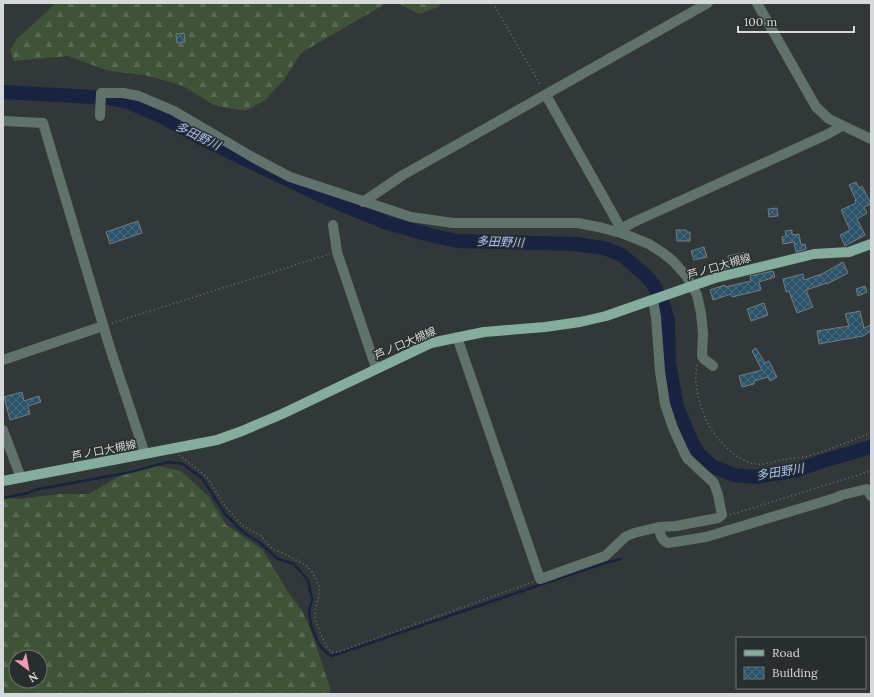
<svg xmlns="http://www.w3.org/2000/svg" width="874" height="697" viewBox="0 0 874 697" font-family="Lora,'Noto Sans JP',serif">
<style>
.forest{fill:url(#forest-firs);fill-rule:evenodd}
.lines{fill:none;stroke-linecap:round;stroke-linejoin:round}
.stream{stroke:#172341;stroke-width:2.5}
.river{stroke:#172341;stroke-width:14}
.building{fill:url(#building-cross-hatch);stroke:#767b7e}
.path{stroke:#6e7373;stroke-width:1.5;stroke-dasharray:1 3;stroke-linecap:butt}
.minor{stroke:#5f736b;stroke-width:10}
.major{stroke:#85ad9e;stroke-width:10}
.labels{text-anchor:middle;stroke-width:3;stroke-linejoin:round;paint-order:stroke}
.street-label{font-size:11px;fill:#d6d9d9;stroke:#282e2e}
.water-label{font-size:12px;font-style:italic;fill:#a8c3fd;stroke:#282e2e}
</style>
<defs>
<pattern id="forest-firs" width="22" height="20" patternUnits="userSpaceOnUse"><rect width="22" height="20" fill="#3f5337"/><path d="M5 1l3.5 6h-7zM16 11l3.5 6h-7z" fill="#5a6b53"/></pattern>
<pattern id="building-cross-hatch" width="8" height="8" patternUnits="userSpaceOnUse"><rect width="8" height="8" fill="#2b546a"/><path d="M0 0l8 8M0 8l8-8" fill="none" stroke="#496c7f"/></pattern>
</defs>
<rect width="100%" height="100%" fill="#323838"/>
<g class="forest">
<path d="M56,3H442L438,7L419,14L400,4H385L301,53L284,80L264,101L245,111L214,105L183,86L145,75L109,71L68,56L14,61L10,50L17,39Z"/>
<path d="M147,466L164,467L181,471L209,497L226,525L262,549L288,592L302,611L310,628L330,688V694H3V497L20,499L60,494H89L130,470ZM16,657H40V681H16Z"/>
</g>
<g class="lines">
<path class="stream" d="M3,498L28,493L34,490L126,473L168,462L183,464L202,478L226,515L243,532L259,542L278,559L294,564L308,580L312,600L309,610L311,626L320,646L328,654L332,656L569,575L609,562L621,559"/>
<path class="river" d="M3,92L109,98L128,102L163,117L205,140L326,198L387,223L430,235L457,241L575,244L604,248L622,255L645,275L653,284L664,306L668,321L669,363L677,407L693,445L700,455L712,466L734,475L756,477L798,470L820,462L871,447"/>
</g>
<g class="building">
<path d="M184,33L185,42L177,43L176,34Z"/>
<path d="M856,182L859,188L862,186L871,204L864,207L867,213L857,219L865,235L845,246L840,235L850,230L841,210L856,203L855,200H856L849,185Z"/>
<path d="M777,208L778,216L769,217L768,209Z"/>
<path d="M138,221L142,233L110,244L106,232Z"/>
<path d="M676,230H686V232H690V241H677Z"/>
<path d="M792,230V235L799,234L801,245L805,244L806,249L796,252L794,242L783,244L782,237L786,236L785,231Z"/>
<path d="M704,247L707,257L694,260L691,251Z"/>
<path d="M747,252L750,262L725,269L723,262L729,261L728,256Z"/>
<path d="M843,262L848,273L827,284V283L806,290L813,307L797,313L789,291L786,292L783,279L803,274L804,280L822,274Z"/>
<path d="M773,271L775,277L759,282L761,290L732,297L731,294L713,300L710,290L725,285V287L751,281L750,276Z"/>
<path d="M865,286L867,292L858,296L856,289Z"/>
<path d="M764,303L768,315L751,321L747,309Z"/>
<path d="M860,311L864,328L871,325V331L863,336L819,344L817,331L849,326L845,314Z"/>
<path d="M756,348L765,363L769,361L777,377L770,381L768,377L754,381V384L742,387L739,376L762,370L752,351Z"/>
<path d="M22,392L24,401L39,396L41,402L28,406L30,414L10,420L4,397Z"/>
</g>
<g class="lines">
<g class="path">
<path d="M493,3L541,86"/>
<path d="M112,323L330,254"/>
<path d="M697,365C693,383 700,407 708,424C718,441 736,461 756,464C766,465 777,461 786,459C794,458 803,458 811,455C831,450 851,440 871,433"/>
<path d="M179,455L202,473L208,479L225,506L243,526L260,535L273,549L285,554L307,566L313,573L319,586L320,592L315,610V620L326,646L332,652H338L533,582"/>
<path d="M730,515L871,471"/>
</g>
<g class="minor">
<path d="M757,3L816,107L829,119L871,139"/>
<path d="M546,95L624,234"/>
<path d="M100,116L101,93H123L139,96L174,111L254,158L290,177L411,217L453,223H578L603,228L624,234L649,244L663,253L673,261L687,277L697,295L701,313L703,333L702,356L704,359L713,366"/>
<path d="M3,121L43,123L109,345L145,454"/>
<path d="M363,202L403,175L708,3"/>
<path d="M333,225L337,252L376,368"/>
<path d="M621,229L636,221L828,134L842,126"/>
<path d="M457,337L540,579L605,556L625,537L634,533L659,527L676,526L718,518L722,515L718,495L714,483L687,458L684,452L673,428L665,404L660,371L656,317L653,301"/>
<path d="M3,360L103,326"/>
<path d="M3,430L21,478"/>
<path d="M659,527C660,534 661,540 668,543L706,537L835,498L842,495L867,489L871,496"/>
</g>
<path class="major" d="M3,481L217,440L242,431L282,414L431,343L484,332L545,327L580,322L606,316L715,278L814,254L849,252L871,244"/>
</g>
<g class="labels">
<g class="street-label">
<text transform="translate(719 266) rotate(-16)" y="4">芦ノ口大槻線</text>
<text transform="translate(405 343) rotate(-23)" y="4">芦ノ口大槻線</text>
<text transform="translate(104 450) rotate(-11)" y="4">芦ノ口大槻線</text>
</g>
<g class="water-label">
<text transform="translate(198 136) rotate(26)" y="4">多田野川</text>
<text transform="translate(500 242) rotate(2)" y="4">多田野川</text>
<text transform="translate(780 472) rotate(-9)" y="4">多田野川</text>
</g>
</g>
<rect width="874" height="697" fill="none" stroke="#d6d9d9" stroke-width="8"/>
<rect x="736" y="637" width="130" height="52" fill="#282e2e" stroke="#6e7272"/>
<rect x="744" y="650" width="20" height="6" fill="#85ad9e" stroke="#6e7272"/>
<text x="772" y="657" font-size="12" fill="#d6d9d9">Road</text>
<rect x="744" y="667" width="20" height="12" fill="url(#building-cross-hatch)" stroke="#6e7272"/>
<text x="772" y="677" font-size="12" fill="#d6d9d9">Building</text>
<g transform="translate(28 669) rotate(148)"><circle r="19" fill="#282e2e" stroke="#6e7272"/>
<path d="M0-3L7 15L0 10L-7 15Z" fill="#f19ab2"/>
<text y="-6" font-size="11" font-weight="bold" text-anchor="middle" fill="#d6d9d9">N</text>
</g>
<path d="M738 26v6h116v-6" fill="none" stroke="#d6d9d9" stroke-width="2"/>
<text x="744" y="26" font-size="12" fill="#d6d9d9" stroke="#282e2e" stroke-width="3" paint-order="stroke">100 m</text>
</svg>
